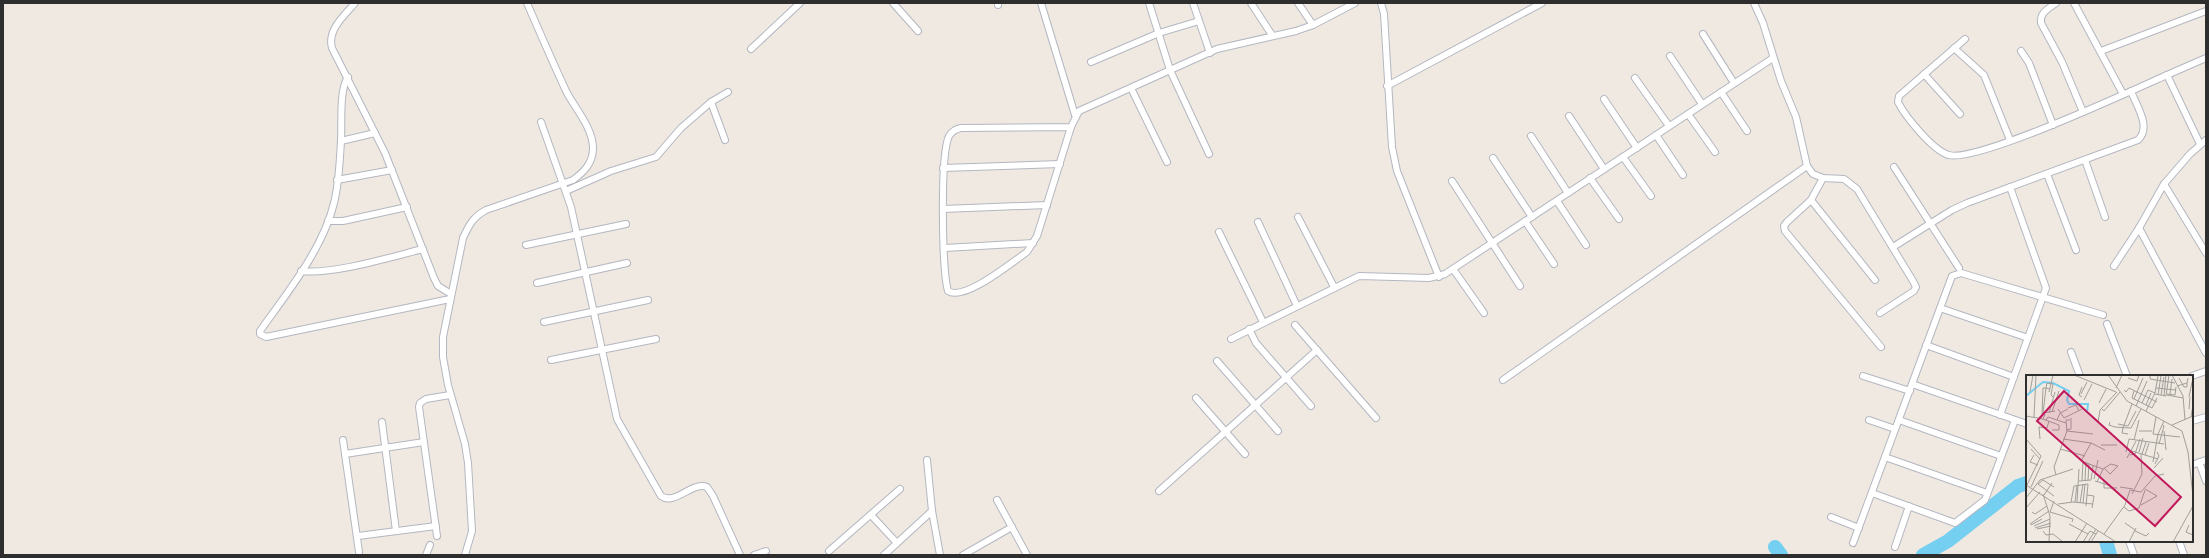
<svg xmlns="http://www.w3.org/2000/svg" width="2209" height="558" viewBox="0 0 2209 558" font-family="Lato,sans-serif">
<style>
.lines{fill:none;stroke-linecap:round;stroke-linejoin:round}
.river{stroke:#75cff0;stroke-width:14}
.street-casing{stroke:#b4b7c1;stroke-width:8}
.street{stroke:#fff;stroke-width:6}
.inset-river{fill:none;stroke:#75cff0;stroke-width:2}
.inset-road{fill:none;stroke:#a29e99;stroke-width:1}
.view{fill:#c2185b;fill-opacity:0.15;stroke:#c2185b;stroke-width:2}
.inset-edge{fill:none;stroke:#2e2e2e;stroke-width:2}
</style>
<rect width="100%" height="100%" fill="#efe9e1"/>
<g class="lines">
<g class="river">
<path d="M2106,541L2110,555"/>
<path d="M1775,547L1781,555"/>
<path d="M1923,555L1948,541L2018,486L2027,483"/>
</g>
<defs>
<g id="street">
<path d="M355,3C344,16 327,30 332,48L385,153L434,278L438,286L451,294"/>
<path d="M893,3L918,31"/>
<path d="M998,3V5"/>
<path d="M1041,3L1075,115"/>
<path d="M1149,3L1170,70L1209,154"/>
<path d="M1193,3L1210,53"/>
<path d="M1251,3L1272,35"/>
<path d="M1298,3L1313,25"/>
<path d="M1381,3L1384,14L1392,147L1397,171L1439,277"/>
<path d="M1754,3L1763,23L1781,81L1796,117L1807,166L1813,174L1823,178L1844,179L1857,189L1913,281L1916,287L1914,291L1880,313"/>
<path d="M2056,3C2048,9 2040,12 2041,23L2062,62L2083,112"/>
<path d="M2074,3L2123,94"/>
<path d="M1703,34L1734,83"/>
<path d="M1965,39L1899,96L1898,102C1905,116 1933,151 1949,155C1977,163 2133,90 2167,75"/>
<path d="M1954,48L1984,75L2010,140"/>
<path d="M751,49L800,3"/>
<path d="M2021,51L2029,63L2053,125"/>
<path d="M2101,51L2206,11"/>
<path d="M1670,56L1702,104"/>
<path d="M1091,62L1159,33L1199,21"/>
<path d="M1924,74L1960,114"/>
<path d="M348,77C339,90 342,123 341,140C340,160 339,183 334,203C323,249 287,293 260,331V334L266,337L450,299"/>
<path d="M1635,78L1669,126"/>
<path d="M1387,86L1542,3"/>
<path d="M1131,88L1167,162"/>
<path d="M1721,92L1747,131"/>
<path d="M1604,99L1637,148"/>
<path d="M711,102L725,140"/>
<path d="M1688,114L1715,152"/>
<path d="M1569,116L1604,169"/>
<path d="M541,122L571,207L617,419L661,496C675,506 692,481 707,487L713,496L740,555"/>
<path d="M1071,127L961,128C956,129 952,131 949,136C940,155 942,269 948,291C964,302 1012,262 1027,252L1037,236L1071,127L1079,111L1217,49L1296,31L1313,25L1355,3"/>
<path d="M1656,135L1683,175"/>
<path d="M1531,136L1568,193"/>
<path d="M341,141L375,133"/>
<path d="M2200,144L2167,75L2206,58"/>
<path d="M1623,157L1651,196"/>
<path d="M1493,158L1532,217"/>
<path d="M2085,160L2105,217"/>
<path d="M1894,167L1959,268"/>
<path d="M943,168L1060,164"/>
<path d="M2047,174L2076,250"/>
<path d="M1590,178L1619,219"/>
<path d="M1823,178L1811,200L1787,222L1784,226L1785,231L1881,347"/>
<path d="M337,180L392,170"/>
<path d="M1452,181L1520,286"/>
<path d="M2164,184L2206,253"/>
<path d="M566,191L611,171L656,157L681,128L711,102L728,92"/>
<path d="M1811,200L1875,280"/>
<path d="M1557,201L1586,245"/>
<path d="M943,209L1047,205"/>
<path d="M1298,217L1334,287"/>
<path d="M328,221H343L407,207"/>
<path d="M1525,221L1554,264"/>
<path d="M1258,222L1297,306"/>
<path d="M2139,228L2206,353"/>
<path d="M1219,232L1263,322"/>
<path d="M526,245L626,224"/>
<path d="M1893,247L1952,210L1967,203L2138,140C2152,127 2136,105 2131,91"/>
<path d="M945,248L1033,243"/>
<path d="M2114,266L2139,228L2164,184L2190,154L2206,140"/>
<path d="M1453,269L1484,313"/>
<path d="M301,271C332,275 391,257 423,249"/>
<path d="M537,283L627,263"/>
<path d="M1940,308L2028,338"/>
<path d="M544,322L648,300"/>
<path d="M2107,324L2127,376"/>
<path d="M1295,325L1376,418"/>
<path d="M1249,329L1256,343L1311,406"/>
<path d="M1231,339L1359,276L1429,278L1445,274L1773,58"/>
<path d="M1926,345L2014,377"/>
<path d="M2071,352L2080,376"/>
<path d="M551,360L656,339"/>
<path d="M1217,361L1278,431"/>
<path d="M1863,376L1910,391"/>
<path d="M2192,376L2206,371"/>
<path d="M1503,380L1807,166"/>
<path d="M1912,384L2027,424"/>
<path d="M1196,398L1245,454"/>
<path d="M2000,415L2046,288L2010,187"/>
<path d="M1869,420L1895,429"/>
<path d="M1899,420L2001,456"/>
<path d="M2192,421L2206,417"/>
<path d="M382,422L396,531"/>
<path d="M343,440L359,552"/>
<path d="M345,454L424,442"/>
<path d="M1885,457L1987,493"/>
<path d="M927,460L932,511L940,555"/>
<path d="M2199,462L2206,481"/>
<path d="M2192,465L2206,460"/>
<path d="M1159,491L1317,350"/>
<path d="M1872,493L1955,523L1985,500L2015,420"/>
<path d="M997,500L1027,555"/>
<path d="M871,515L897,543"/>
<path d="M1831,517L1859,528"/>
<path d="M358,536L436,526"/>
<path d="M437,536L419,407L420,403L426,399L450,395"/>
<path d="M2129,541L2134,555"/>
<path d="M2179,541L2184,555"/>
<path d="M1853,543L1952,276L1961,273L2103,315"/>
<path d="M1895,547L1909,506"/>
<path d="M829,551L900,489"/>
<path d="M426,555L430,545"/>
<path d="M465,555L472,531L468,463L465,444L448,385L443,357V337L463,238C469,225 473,217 486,210L573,180C584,172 593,163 593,148C593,129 576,109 567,93C553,63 540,33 527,3"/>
<path d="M754,555L766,551"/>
<path d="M884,555L932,511"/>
<path d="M963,555L1012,527"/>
</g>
</defs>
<use href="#street" class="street-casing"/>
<use href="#street" class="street"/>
</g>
<g transform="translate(2026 375)">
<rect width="167" height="167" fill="#efe9e1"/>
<path class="inset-river" d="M0,21L17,7L27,8L43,16L41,25L43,29H62L61,38"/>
<path class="inset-road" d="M48,0L90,17M82,0L101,26L156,56L162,77L167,121M124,0V4L149,8M146,0L157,21L159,45M102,3L111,6L113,0M153,3L158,12H161V8M151,11L161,8L162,3M56,12L53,20L56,22M20,13L21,8L27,9L25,20L27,22M90,13L96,0M130,13L150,15M24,14L20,13L17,38L29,36M98,15L100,17L103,13L131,27M108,16L106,23L126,33L131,23M4,17L7,0M23,17L27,0M55,19L61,7M129,19L140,21L143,0M141,19L149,20L150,12M144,19L146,4M132,20L135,1M135,20L138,2M141,20L157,23M138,21L140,0M163,22L166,7M108,24L117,3M58,25L66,9M73,28L80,14M116,28L122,15L129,18M120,30L125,18M110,31L121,6M42,33L50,30L53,36M32,34L38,43L56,34M76,34L78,36L94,17M163,34L164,22M120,36L129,18L132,1M26,37L33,16M23,38L29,17M16,39L17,13H20M0,41L17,44L19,39M8,42L10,0M165,42L167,30M17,44L33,50V55H26M20,45L22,42L40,48M31,45L34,38L42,34M72,47L74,35L91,17M84,47L83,50L89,52L105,53L115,34M92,49L102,51L110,36M146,50L167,41M40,55L45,54V43M41,56L67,59M113,56H126M138,56L140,75M102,59L96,58L97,53L106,29M127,59L154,62M127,59L130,42M0,64L15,81L1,110M14,64L13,52L21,53L23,46M37,64L65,68L79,75M108,65L113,45M65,68L55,86L77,94L85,89L92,91L84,99L78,93M133,69L138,51L136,49M75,70H91M5,74L14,84M34,74L59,81M106,76L132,84M100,77L103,64L138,69M113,77L117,63M116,79L120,67M8,80L4,87L12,90M104,80L109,79L114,64M119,80L123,68M101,83L110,66M127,87L132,59L138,46M129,89L133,81L131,77M128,93L137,83M30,100L28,92L41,56L40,45H44M68,104L72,85M56,105L57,87M59,105L60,87M62,105L63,89M53,106L65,105L67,91M69,106L82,110M78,106V113H91M71,107L77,94M0,110L90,167M5,112L17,86M28,112L17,105L12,109L28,121M94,112L107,114M17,119L24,141L23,167M106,119L116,99L115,79M18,120L26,108M61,120L68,121L66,133M0,123L14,105L47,94M28,126L24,137L47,144L46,147M45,127L48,111L62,109L60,131M49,127L51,110M51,127L53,94M54,128L57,109M57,128L59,109M32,129L47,127L67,129M115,130L131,121L119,114M98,132L103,136L113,133L119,115M0,133L14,117M6,137L9,139L21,131M99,148L109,155M4,149L23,136M43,149L62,159M5,150L16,144M163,150L160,157L167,160M8,151L24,144M9,153L25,148M11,154L25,151M17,156L20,160L27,159L37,167M109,156L120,161L123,158M78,159L99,130L104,115L115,117L129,101L138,99M49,167L61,148M57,167L64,156L70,159M62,167L70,154M65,167L72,156M103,167L110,153M147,167L167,131"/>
<path class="view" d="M38,16L155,122L129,151L11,46Z"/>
<rect width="167" height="167" class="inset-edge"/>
</g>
<rect width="2209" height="558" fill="none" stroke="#2e2e2e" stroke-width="8"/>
</svg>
